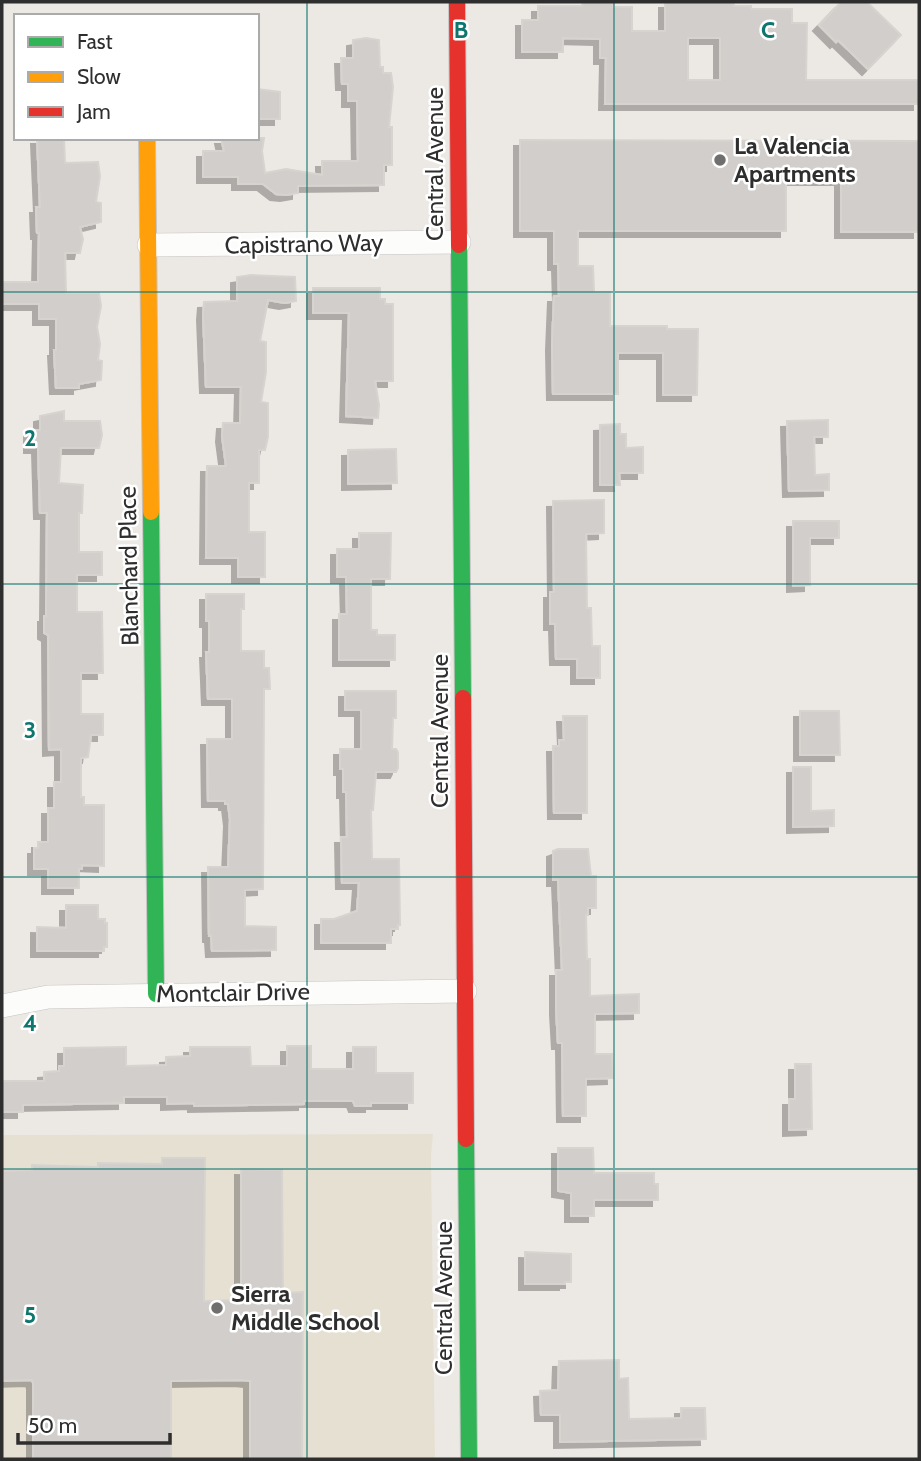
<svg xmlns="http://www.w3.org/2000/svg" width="921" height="1461" viewBox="0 0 921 1461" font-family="Cabin,sans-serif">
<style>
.education{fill:#e6e0d3}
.building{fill:#d1cecb;stroke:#d7d4d0;stroke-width:2;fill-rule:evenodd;filter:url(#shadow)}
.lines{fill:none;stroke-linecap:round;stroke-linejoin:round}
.street-casing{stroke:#c5c4c5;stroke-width:24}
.fast-casing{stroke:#c5c4c5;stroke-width:18}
.slow-casing{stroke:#c5c4c5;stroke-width:18}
.jam-casing{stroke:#c5c4c5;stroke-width:18}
.street{stroke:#fcfcfb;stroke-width:23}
.fast{stroke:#30b455;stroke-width:16}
.slow{stroke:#ff9f0a;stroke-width:16}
.jam{stroke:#e5322d;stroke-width:16}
.grid{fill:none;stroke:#0f766e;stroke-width:2;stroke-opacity:0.55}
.poi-dot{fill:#706f6e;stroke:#fff;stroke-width:2.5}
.labels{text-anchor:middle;stroke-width:5;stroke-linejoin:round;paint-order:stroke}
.poi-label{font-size:24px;font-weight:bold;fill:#2e2e2e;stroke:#fff;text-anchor:start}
.street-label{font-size:24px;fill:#2e2e2e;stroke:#fff}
.grid-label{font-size:23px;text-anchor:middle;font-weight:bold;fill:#0f766e;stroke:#fff;stroke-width:5;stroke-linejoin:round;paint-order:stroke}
</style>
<defs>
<filter id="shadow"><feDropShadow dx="-6" dy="6" stdDeviation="0" flood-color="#0004"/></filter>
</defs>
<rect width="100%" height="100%" fill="#ece8e4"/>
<path class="education" d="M433,1134L431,1156L435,1459H2V1135Z"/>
<g class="building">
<path d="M582,2H614L613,7H632V31H665V2H734V6H751V9H792V23H807L806,80H919V104H605L606,58H600V39L563,38V52H522V20H538V6H582ZM688,38H720V80H688Z"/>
<path d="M841,2H867L901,35L868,69L838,40L836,42L819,25Z"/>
<path d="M366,38L379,40L380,67H383V73H391L393,87L389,127H392V165H384V185L298,186V193L286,195L276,194L263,184H238V177H203V151H224L221,138H264L262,151L265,173L286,169L322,175V161H358L357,101H348V84H342L341,58H353V40Z"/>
<path d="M257,89L280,92V119H257Z"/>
<path d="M37,138H64L65,163L98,162L100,176L96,202L101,203V222L80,227L83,239L80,253H65L66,293H99L101,306L97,327L100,344L98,360L102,361L101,380L79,384V388H56L54,350H56V319H39V304H2V282H38L39,233H37L36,207H40Z"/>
<path d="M520,140L919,141V232H841V179H786V231H578V266H593L594,292H610V326H667V329H698L697,395H663V353H618V394H553L552,345L554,296H559L558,264H554V231H520Z"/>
<path d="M251,275L295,277L296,301L285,303L268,300L260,341L266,342V372L261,402L268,403V437L265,450H259V483H249V532H265V577H238V558H206L207,466H226L222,436L223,423H240L241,387H206L203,314L204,302L237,301V277Z"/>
<path d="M313,288H380V299H385V304H393V381H375L379,405L378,418L346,416L349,313H313Z"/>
<path d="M64,411V421H100L102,435L99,448H61L59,483L83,485L82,513H79V552H102V575H77V612H102L103,673H81V714H103V735H91L88,757L81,758V797H84V805H104V866L82,865V869H79V888H48V869H34V848H38V842H48V808H54V782H61V749L49,750L48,635L44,633V616H46L47,513H40L38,447H30V430H40V416Z"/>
<path d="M828,420V437H814L815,475L829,474V490L789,491L787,421Z"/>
<path d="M620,424V434H626V448L643,447V473H619L620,485H600V425Z"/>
<path d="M396,449L397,483L348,484V450Z"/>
<path d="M604,500V533L586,534L587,608H591L592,646H600V678H577V659H556L555,624H550V592H554L553,501Z"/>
<path d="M793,521H839V538H810V585L793,586Z"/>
<path d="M359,533H391L390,579H371V630H377V635H395V660H339V614H347L346,577H337V549H359Z"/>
<path d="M206,594H244V609H241V651H264V668H269L270,689H264L263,889L245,890V926L276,927V950L212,951L211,936H209L208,867H228L230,820L228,804H225V801H208L207,739H232V699H208L206,652H209V621H206Z"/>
<path d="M345,691H396V718H393L392,749H396L398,752V768L396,772H376L373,810H371L372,859H399L400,925H398V929H391V943H321V919H334L357,911L359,883H342L341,837H347L346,792H343V769H340V749H361V710H345Z"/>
<path d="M800,711H839L840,755H800Z"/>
<path d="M563,716H587V813H554L553,746H559V740H564Z"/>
<path d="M793,767H811V811L834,810V826L793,827Z"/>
<path d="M558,849H588L591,876H596V908H588V915H586L587,959H590V996L639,994V1013L595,1014V1054H612L613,1078L586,1079V1116H563L562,1043H558L556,1009V970H562L558,880H553V851Z"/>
<path d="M66,905H98V919H105V923H107V947H104V951H37V927L66,928Z"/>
<path d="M287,1046H311V1069H353V1047H376V1073H413V1103H371V1106H355L353,1101H304V1104L194,1106V1103L167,1104V1097H124V1103L23,1105V1112H2V1081H44V1072L59,1071V1066H64V1048L126,1047V1066L166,1065V1057L190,1056V1047H250L251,1066H287Z"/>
<path d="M795,1064H811L812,1129L789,1130V1099H795Z"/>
<path d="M558,1148H593L594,1173H654V1184H658V1200H594V1216H571V1193L558,1191Z"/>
<path d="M162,1158H205L204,1301L241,1300V1169L282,1170L283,1293L303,1292L302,1459H250V1381L240,1380L171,1381V1459H33V1383L32,1380L2,1381V1171L32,1170V1165L98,1167V1163L162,1164Z"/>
<path d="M525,1252L571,1254V1282H565V1284H525Z"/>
<path d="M619,1360V1379L628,1378L629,1419L681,1418V1408H705L706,1439L560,1442V1415H541L540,1391L558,1390L559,1361Z"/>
</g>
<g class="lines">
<defs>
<g id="street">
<path d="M149,245L459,242"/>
<path d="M2,1006L48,997L465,991"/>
</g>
<g id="fast">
<path d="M459,245L463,698"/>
<path d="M151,512L156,994"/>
<path d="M466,1139L469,1459"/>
</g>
<path id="slow" d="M147,138L151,512"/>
<g id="jam">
<path d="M457,2L459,245"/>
<path d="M463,698L466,1139"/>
</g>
</defs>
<use href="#street" class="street-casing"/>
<use href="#fast" class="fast-casing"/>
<use href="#slow" class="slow-casing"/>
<use href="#jam" class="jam-casing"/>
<use href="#street" class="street"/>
<use href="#fast" class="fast"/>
<use href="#slow" class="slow"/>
<use href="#jam" class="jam"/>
</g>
<path class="grid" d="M307,2V1459M614,2V1459M2,292H919M2,584H919M2,877H919M2,1169H919"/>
<g class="poi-dot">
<circle cx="720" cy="160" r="7"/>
<circle cx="217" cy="1308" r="7"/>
</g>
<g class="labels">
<g class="poi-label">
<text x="734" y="154">La Valencia<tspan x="734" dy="28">Apartments</tspan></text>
<text x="231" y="1302">Sierra<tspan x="231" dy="28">Middle School</tspan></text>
</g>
<g class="street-label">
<text transform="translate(435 164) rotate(-90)" y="8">Central Avenue</text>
<text transform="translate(304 244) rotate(-1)" y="8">Capistrano Way</text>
<text transform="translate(129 566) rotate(-91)" y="8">Blanchard Place</text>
<text transform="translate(440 731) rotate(-90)" y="8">Central Avenue</text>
<text transform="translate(233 993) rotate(-1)" y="8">Montclair Drive</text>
<text transform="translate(444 1298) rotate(-90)" y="8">Central Avenue</text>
</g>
</g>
<g class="grid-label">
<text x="461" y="38">B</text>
<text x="768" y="38">C</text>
<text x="30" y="446">2</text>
<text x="30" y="738">3</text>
<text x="30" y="1031">4</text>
<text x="30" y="1323">5</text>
</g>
<rect width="921" height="1461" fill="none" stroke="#2e2e2e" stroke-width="7"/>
<rect x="14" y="14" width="245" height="126" fill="#ffffff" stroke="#ababab" stroke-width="2"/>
<rect x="28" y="37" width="35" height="10" fill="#30b455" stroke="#ababab" stroke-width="2"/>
<text x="77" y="49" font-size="21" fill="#2e2e2e">Fast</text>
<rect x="28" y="72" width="35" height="10" fill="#ff9f0a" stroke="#ababab" stroke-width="2"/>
<text x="77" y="84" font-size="21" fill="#2e2e2e">Slow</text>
<rect x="28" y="107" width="35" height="10" fill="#e5322d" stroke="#ababab" stroke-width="2"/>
<text x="77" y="119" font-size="21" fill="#2e2e2e">Jam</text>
<path d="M18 1433v10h152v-10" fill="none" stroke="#2e2e2e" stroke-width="3.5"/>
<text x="28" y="1433" font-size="21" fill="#2e2e2e" stroke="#ffffff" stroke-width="5" paint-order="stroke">50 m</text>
</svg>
